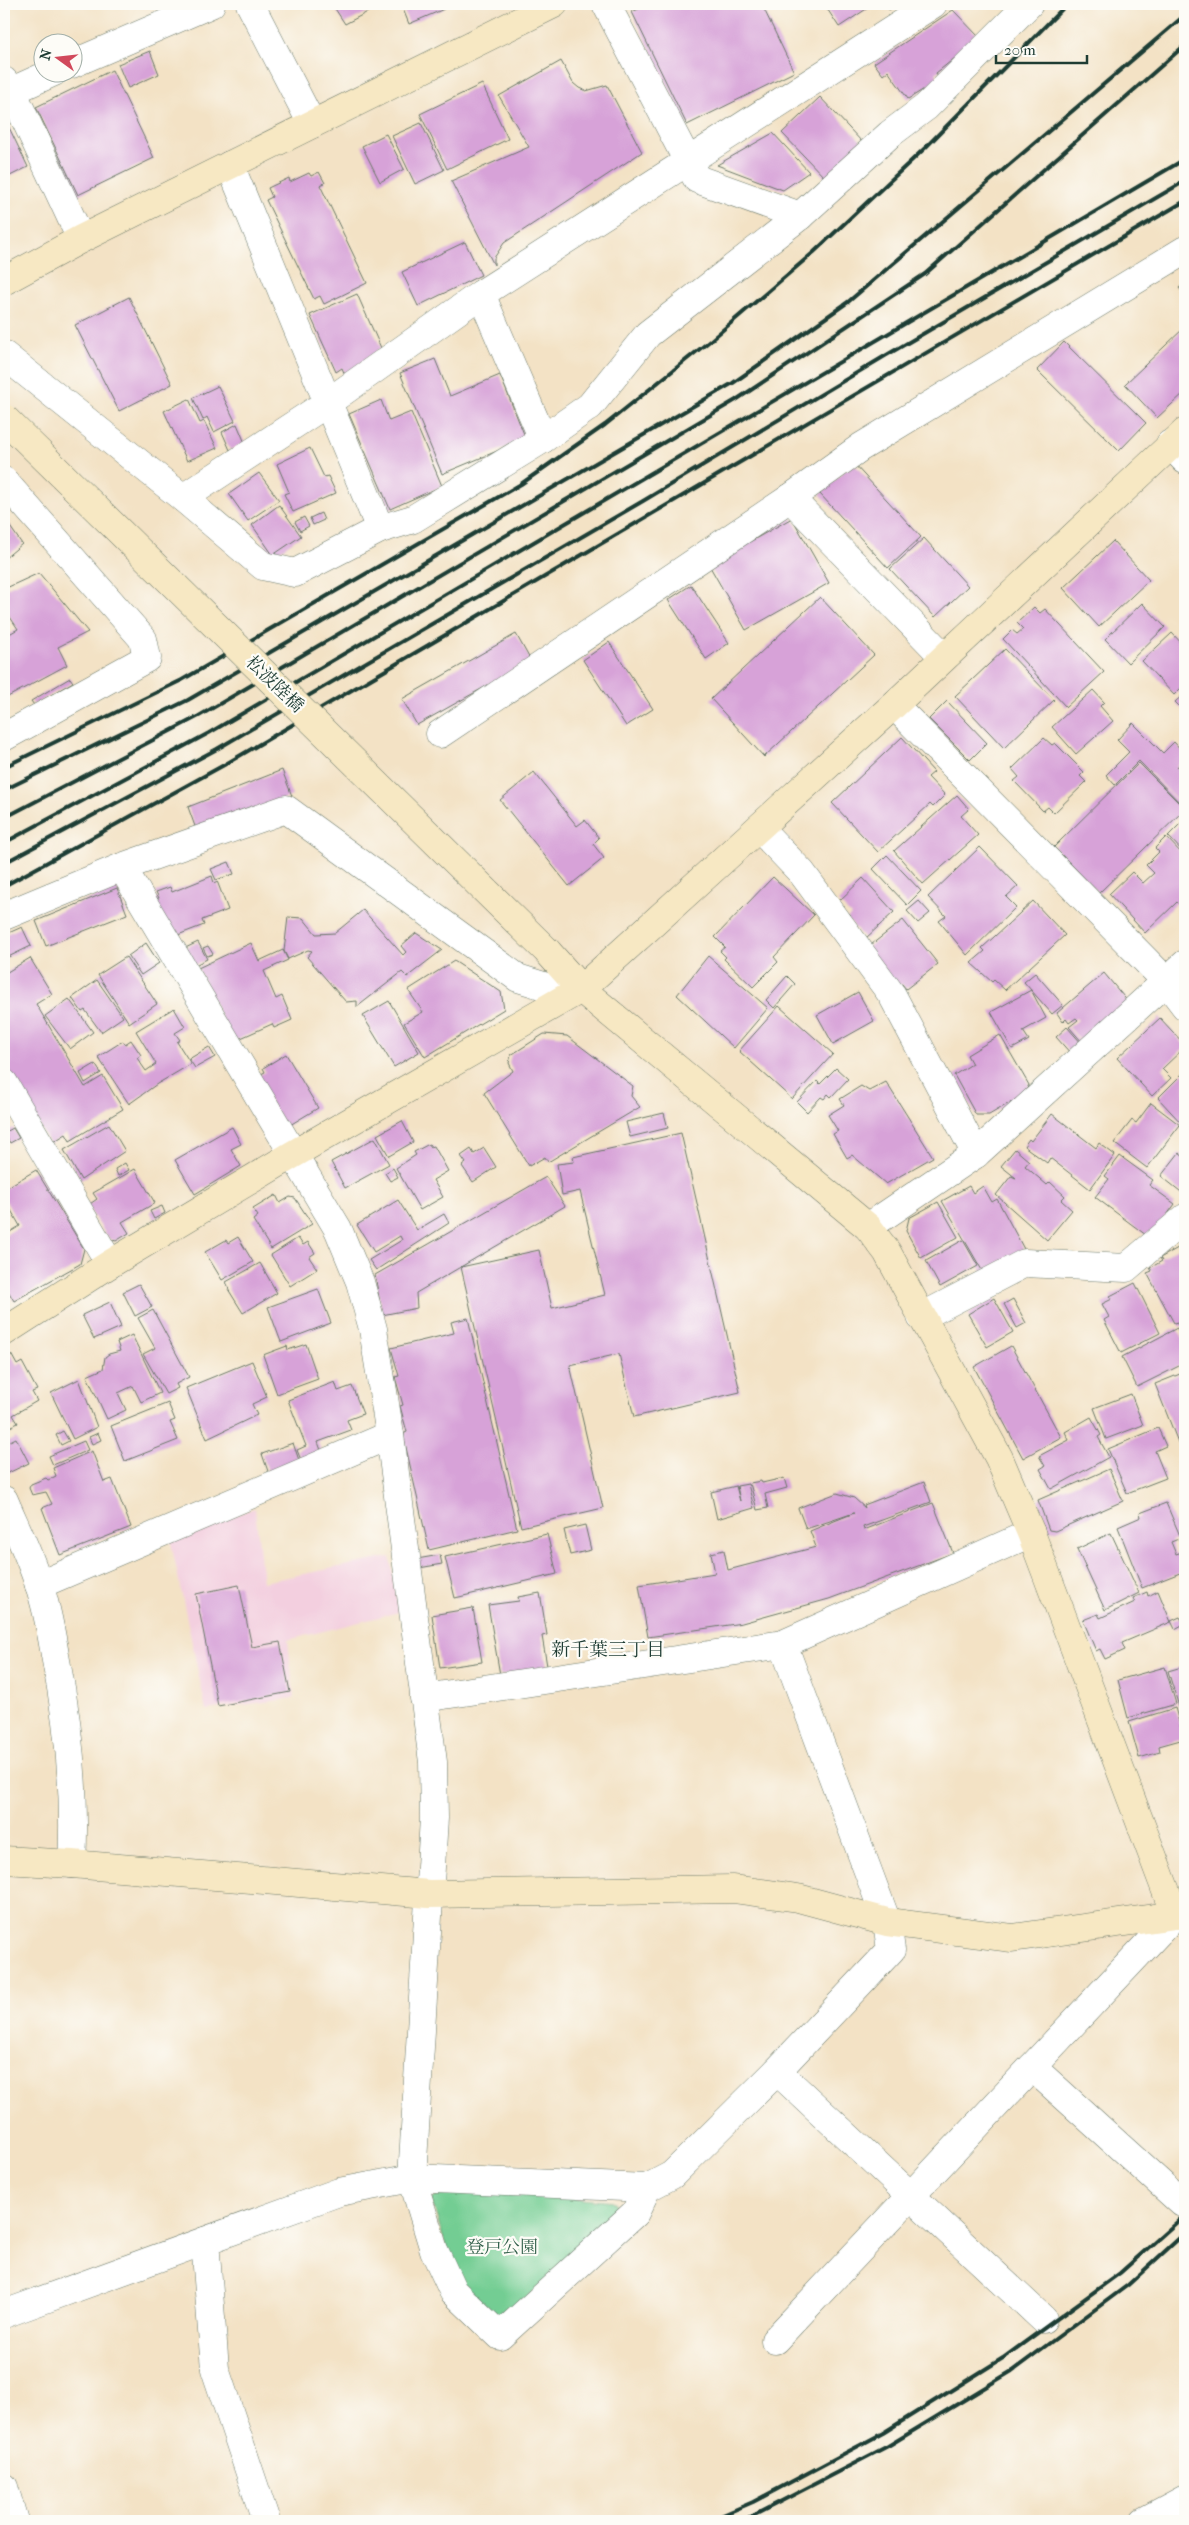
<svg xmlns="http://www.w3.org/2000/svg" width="1189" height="2525" viewBox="0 0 1189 2525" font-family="'IM FELL French Canon','Noto Serif JP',serif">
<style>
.built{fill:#f3cfdf}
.green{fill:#73cd93;stroke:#498564}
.building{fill:#d7a2d8}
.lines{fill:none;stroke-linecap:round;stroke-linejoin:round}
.street-casing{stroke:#697767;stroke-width:29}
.secondary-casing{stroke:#697767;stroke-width:29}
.street{stroke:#fff;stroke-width:28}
.secondary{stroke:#f7e8c3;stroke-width:28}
.rail{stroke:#1f3d34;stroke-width:4}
.secondary-bridge-casing{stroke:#697767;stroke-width:29;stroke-linecap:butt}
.secondary-bridge{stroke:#f7e8c3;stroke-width:28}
.labels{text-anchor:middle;stroke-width:4.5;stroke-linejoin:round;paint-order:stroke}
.street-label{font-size:18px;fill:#1f3d34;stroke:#fdfcf7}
.park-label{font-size:18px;fill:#34614c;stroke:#fdfcf7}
.neighbourhood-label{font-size:19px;fill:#1f3d34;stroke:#fdfcf7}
</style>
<rect width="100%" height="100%" fill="#fdfcf7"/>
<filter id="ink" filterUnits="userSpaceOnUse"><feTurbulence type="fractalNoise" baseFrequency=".02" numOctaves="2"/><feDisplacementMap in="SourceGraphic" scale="10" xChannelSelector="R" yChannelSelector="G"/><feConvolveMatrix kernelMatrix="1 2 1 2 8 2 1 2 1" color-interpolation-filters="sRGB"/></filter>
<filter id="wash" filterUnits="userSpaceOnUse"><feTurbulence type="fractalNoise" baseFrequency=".0096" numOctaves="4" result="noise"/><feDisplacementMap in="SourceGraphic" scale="20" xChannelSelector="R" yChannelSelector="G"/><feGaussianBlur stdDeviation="1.12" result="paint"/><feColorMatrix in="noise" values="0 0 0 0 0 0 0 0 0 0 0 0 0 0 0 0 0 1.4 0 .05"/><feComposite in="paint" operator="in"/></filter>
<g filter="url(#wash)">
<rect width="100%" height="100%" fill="#f3e2c5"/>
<path class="built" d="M255,1508L263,1582L390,1557L399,1612L288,1640L294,1698L206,1710L170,1538Z"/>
<path class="green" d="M450,2187L615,2202L619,2211L501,2323L459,2288L431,2199Z"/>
<g id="blocks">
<g class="building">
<path d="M332,4H377L379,6L345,24Z"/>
<path d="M401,4H442L444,9L409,24Z"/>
<path d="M649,4H770L763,7L794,72L687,125L632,12Z"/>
<path d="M824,4H874L839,27Z"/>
<path d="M885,4H898L889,10Z"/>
<path d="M953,10L980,38L936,73L939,80L908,99L888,71L883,75L874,63Z"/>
<path d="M150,51L159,74L128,88L118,64Z"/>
<path d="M561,61L573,83L579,88L586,91L607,85L642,152L504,243L494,258V265L451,181L529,147L499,96Z"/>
<path d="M112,70L154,158L78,195L36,107Z"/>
<path d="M482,84L508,139L447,169L420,114Z"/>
<path d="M820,97L863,143L826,179L782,133Z"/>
<path d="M4,117L28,167L4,179Z"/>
<path d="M421,123L444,170L415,184L392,136Z"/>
<path d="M773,133L809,172L783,190L717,165Z"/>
<path d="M386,134L404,169L380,182L362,146Z"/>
<path d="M319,172L325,183L320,185L367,283L324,304L320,296L314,299L266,200L272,197L268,188L289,178L290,182L309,173L311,176Z"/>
<path d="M465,242L481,275L418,306L402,272Z"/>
<path d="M1185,282V295L1179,288Z"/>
<path d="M357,294L381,348L345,375L342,368L336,372L310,315Z"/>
<path d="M129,297L172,384L119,411L75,325Z"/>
<path d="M1185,327V392L1157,418L1125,384Z"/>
<path d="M1064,342L1146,423L1119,451L1037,370Z"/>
<path d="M435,359L450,396L500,375L526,439L442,474L400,373Z"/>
<path d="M218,386L235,421L214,432L207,417L203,420L193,398Z"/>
<path d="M189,399L200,423L204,421L217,448L187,461L164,411Z"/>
<path d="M381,400L389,421L411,412L442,486L390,509L349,414Z"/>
<path d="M237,424L245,443L230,450L222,432Z"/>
<path d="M310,448L324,477L328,476L336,493L293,512L284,494L289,492L277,464Z"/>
<path d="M853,463L921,537L888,568L820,494Z"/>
<path d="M259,473L279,500L248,521L229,494Z"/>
<path d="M279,505L301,536L273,555L252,525Z"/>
<path d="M321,513L324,520L313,525L310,518Z"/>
<path d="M304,517L309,526L300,531L295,522Z"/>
<path d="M4,518L22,544L4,559Z"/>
<path d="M792,518L829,583L746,630L709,565Z"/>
<path d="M924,538L968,586L935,617L890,569Z"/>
<path d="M1113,541L1149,580L1099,627L1063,588Z"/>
<path d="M39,573L88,632L58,647L67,665L4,699V637L18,629L4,608V589Z"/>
<path d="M691,585L729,643L706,659L668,600Z"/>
<path d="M820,597L874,655L764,757L711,699Z"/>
<path d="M1142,603L1165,627L1128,663L1105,639Z"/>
<path d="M1034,607L1040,613L1045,609L1104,672L1066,707L1003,639L1012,630L1017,634L1023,629L1017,623Z"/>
<path d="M1172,633L1185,647V684L1174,695L1142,661Z"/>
<path d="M516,634L531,661L417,725L402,699Z"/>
<path d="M609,642L653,709L626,726L583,660Z"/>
<path d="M1005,649L1054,700L1004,748L955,696Z"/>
<path d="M70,678L73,682L34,705L31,701Z"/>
<path d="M1093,690L1104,702L1100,706L1113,721L1076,754L1052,727Z"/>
<path d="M1185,693V712L1175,702Z"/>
<path d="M947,701L987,743L970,760L929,719Z"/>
<path d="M1133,723L1163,753L1174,742L1185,754V758L1177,767L1185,776V808L1139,761L1115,785L1106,775L1129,752L1117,740Z"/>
<path d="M902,737L934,772L928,777L945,795L933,807L930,804L878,852L832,803Z"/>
<path d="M1044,738L1052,745L1055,743L1084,772L1080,776L1086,782L1054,813L1048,807L1043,811L1014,781L1019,777L1012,769Z"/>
<path d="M1139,763L1185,809L1099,893L1054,847Z"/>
<path d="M282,770L292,796L197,832L188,807Z"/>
<path d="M534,772L577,826L585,820L599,838L593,844L604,858L569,886L500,800Z"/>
<path d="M957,795L969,809L961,816L978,835L923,884L894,851Z"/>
<path d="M1185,819V854L1168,836Z"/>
<path d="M1166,837L1185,857V910L1177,902L1145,933L1109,894L1132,872L1143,883L1154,873L1146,865L1159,852L1155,848Z"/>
<path d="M980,847L1018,886L1006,897L1016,907L967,955L939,921L946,916L928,897Z"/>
<path d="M887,855L921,891L907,905L873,869Z"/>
<path d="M229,862L234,874L216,880L211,869Z"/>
<path d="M212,876L214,883L217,881L228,910L202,920L204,925L170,938L155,899L159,898L156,892L170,887L172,892Z"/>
<path d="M773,877L814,915L774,957L778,962L753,987L724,959L726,957L720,951L725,947L715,937Z"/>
<path d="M863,878L894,912L865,939L847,919L851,915L838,902Z"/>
<path d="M117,888L127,914L46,946L36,921Z"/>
<path d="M919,901L930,913L918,923L907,911Z"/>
<path d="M1033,901L1065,935L1005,990L994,980L992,982L971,963L985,951L982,948Z"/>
<path d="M363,910L403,955L406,952L401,946L416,933L442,950L407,977L402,972L357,1007V1001L346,1002L307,957L312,951L308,950L288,959L284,951L288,917L303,918L316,934L335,933Z"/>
<path d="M903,920L938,964L906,989L902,984L898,987L867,948Z"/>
<path d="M22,927L31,946L4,959V935Z"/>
<path d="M198,942L207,959L187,969L177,952Z"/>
<path d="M146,943L159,963L141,975L128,956Z"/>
<path d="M251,943L259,961L283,950L288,960L264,971L276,999L282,996L292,1020L274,1028L272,1024L232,1042L198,968Z"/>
<path d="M208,946L213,954L207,956L203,948Z"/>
<path d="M708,956L768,1008L734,1048L677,995Z"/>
<path d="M126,957L157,1004L129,1023L98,975Z"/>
<path d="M30,958L52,994L36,1004L85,1087L103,1076L123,1109L70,1141L66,1134L50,1144L4,1066V974Z"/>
<path d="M454,961L501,992L504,1009L425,1057L404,1023L423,1012L408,990Z"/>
<path d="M1035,973L1063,1005L1052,1014L1024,982Z"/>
<path d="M1104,973L1129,1003L1083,1043L1069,1027L1078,1020L1076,1018L1069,1023L1066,1019L1063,1022L1057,1013Z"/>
<path d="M787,976L795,984L774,1008L766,1000Z"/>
<path d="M97,980L123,1017L101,1032L85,1010L82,1012L72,998Z"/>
<path d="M1031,990L1046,1018L1023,1031L1029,1040L1012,1049L991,1012Z"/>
<path d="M858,992L874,1021L833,1044L817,1015Z"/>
<path d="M69,999L93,1032L70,1049L45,1016Z"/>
<path d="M389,1001L419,1052L394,1067L363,1016Z"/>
<path d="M779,1006L833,1054L792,1099L739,1051Z"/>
<path d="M174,1008L185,1027L175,1033L180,1040L177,1042L191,1064L157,1084L129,1104L98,1057L123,1041L125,1044L131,1040L141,1055L137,1058L146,1071L156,1064L136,1031Z"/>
<path d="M1160,1018L1185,1045V1047L1162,1069L1171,1078L1152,1096L1117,1058Z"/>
<path d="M1067,1027L1083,1045L1072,1055L1056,1037Z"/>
<path d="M544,1034L567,1036L633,1086L631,1096L640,1107L548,1162L545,1157L529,1166L484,1093L513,1071L509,1063L511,1055Z"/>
<path d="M1000,1035L1029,1085L1023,1095L989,1115H976L954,1075L972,1064L967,1055Z"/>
<path d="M209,1047L215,1057L195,1068L189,1059Z"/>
<path d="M286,1054L318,1108L285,1128L255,1077L265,1072L263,1068Z"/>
<path d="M95,1064L101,1073L85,1083L80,1073Z"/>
<path d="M836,1068L848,1079L831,1097L828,1094L824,1099L821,1097L807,1112L797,1102L817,1081L820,1084Z"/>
<path d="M1185,1071V1122L1183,1125L1158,1098Z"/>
<path d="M886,1082L933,1157L886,1184L852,1155L847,1158L833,1134L838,1131L828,1115L844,1105L840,1099L861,1086L869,1091Z"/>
<path d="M1151,1103L1180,1125L1147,1168L1114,1143L1132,1120L1136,1123Z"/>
<path d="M664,1113L668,1128L630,1137L626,1122Z"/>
<path d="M1052,1114L1096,1148L1099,1143L1115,1155L1090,1189L1050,1158L1047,1163L1024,1146L1029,1139L1031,1141Z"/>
<path d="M402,1121L413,1142L389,1156L377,1135Z"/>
<path d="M109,1124L125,1151L81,1180L64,1150Z"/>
<path d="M232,1127L241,1144L231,1149L241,1166L195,1194L175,1160Z"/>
<path d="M13,1128L19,1138L10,1143L4,1133Z"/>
<path d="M681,1133L740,1392L634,1417L619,1354L570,1365L603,1508L521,1527L461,1267L539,1250L552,1308L605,1295L580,1191L562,1195L557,1164L574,1162L573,1157Z"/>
<path d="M375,1138L389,1164L345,1188L331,1162Z"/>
<path d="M429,1144L431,1147L434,1146L448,1171L433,1180L443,1197L420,1210L396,1168L416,1155L414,1152Z"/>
<path d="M484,1148L496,1167L473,1182L462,1166L466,1163L461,1156L471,1149L474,1154Z"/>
<path d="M1015,1149L1029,1161L1025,1166L1047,1185L1050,1182L1065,1196L1061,1200L1072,1210L1047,1240L996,1195L1011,1176L1016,1178L1001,1166Z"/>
<path d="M1179,1153L1185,1158V1195L1161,1176Z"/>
<path d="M1120,1156L1153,1180L1149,1185L1175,1204L1150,1238L1095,1197L1109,1179L1105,1176Z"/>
<path d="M125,1163L129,1170L118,1176L115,1169Z"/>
<path d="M393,1168L398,1177L390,1181L385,1173Z"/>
<path d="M135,1169L155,1203L122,1222L129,1233L116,1241L109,1239L87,1206L97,1199L93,1193Z"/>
<path d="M36,1170L84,1249L80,1264L14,1301L4,1284V1233L5,1235L20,1226L4,1198V1189Z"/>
<path d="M546,1177L565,1206L416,1293L417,1308L382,1315L375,1275Z"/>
<path d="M969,1186L973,1193L983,1186L992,1202L997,1199L1024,1249L983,1272L942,1201Z"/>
<path d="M276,1195L280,1203L290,1197L295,1198L312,1224L271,1249L253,1220L258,1216L253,1209Z"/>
<path d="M398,1200L417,1230L444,1214L449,1223L376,1270L369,1260L402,1240L400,1236L374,1252L357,1225Z"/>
<path d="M938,1202L958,1237L921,1258L906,1231L909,1218Z"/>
<path d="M162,1206L165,1213L154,1219L150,1211Z"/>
<path d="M238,1237L253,1262L222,1280L205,1252L226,1240L228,1243Z"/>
<path d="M298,1238L303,1245L308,1242L315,1253L309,1257L317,1269L290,1286L271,1255Z"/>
<path d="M963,1240L978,1266L940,1287L926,1261Z"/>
<path d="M1185,1244V1324L1180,1327L1177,1322L1174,1323L1147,1273L1152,1271L1150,1268L1162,1261L1160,1258Z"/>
<path d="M260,1263L277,1293L243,1313L228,1289L229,1288L226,1282Z"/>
<path d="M1135,1283L1160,1333L1121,1353L1104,1320L1109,1317L1102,1304L1112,1299L1110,1296Z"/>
<path d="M139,1284L152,1307L135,1316L123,1292Z"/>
<path d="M318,1289L331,1323L281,1342L268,1307Z"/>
<path d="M994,1298L1013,1332L987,1347L968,1314Z"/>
<path d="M1013,1299L1026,1323L1017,1328L1004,1304Z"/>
<path d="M110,1302L121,1327L94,1339L82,1315Z"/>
<path d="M153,1310L189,1377L176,1384L178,1388L166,1394L143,1354L155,1348L138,1318Z"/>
<path d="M468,1318L517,1529L429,1550L403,1434L407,1432L400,1406L403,1405L395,1377L399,1376L391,1348L454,1333L451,1322Z"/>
<path d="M1177,1328L1185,1344V1363L1137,1387L1122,1357Z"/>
<path d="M132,1335L160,1393L141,1402L133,1386L118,1393L126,1410L107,1419L87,1376L103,1369L105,1357L109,1354L120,1351L117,1342Z"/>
<path d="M306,1344L318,1379L277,1394L263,1355L287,1346L288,1350Z"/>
<path d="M1011,1346L1061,1437L1023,1458L974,1367Z"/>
<path d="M11,1354L17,1365L22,1362L37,1390L32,1392L37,1401L13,1415L18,1423L4,1430V1359Z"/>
<path d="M252,1361L267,1397L252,1404L257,1415L207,1439L186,1388Z"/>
<path d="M1185,1372V1460L1155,1384Z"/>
<path d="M79,1379L97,1427L73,1439L51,1393Z"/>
<path d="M335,1382L338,1391L352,1386L363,1414L347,1420L351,1430L318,1442L322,1453L301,1460L297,1450L306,1446L288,1400Z"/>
<path d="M1131,1394L1143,1425L1106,1439L1094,1408Z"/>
<path d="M168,1403L175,1420L170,1422L178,1440L125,1461L111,1426Z"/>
<path d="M1091,1417L1101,1435L1098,1437L1109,1457L1051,1489L1040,1469L1045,1466L1039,1456L1069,1440L1065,1432Z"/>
<path d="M1158,1428L1166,1446L1155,1451L1166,1478L1127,1493L1108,1449Z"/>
<path d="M63,1431L69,1441L61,1445L56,1435Z"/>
<path d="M98,1433L101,1440L92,1444L89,1437Z"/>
<path d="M16,1438L29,1463L4,1475V1444Z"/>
<path d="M84,1441L88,1450L53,1465L49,1456Z"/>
<path d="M293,1443L301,1466L270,1477L262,1454Z"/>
<path d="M92,1451L104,1482L112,1479L131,1527L60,1555L42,1508L52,1504L46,1492L32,1495L29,1488L31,1484L46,1478L48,1480L56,1476L53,1468Z"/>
<path d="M1109,1469L1123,1501L1055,1531L1049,1530L1038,1500Z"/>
<path d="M784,1478L787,1488L765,1494L768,1508L757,1510L750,1483L761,1481L762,1483Z"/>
<path d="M924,1482L931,1502L863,1527L864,1530L933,1503L953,1553L829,1599L742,1623L648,1637L639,1585L715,1573L711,1553L724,1550L728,1570L816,1547L810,1531L854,1513L806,1529L798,1508L837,1493L854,1498L865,1508L864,1505Z"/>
<path d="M748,1484L754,1508L717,1519L711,1492L736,1486L740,1501L737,1486Z"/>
<path d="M1166,1503L1181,1538L1171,1542L1176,1554L1185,1551V1571L1142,1588L1118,1527L1141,1517L1140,1513Z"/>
<path d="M585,1525L591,1550L570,1555L564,1530Z"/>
<path d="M1111,1533L1139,1593L1105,1610L1077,1549Z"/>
<path d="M547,1534L557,1574L455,1598L445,1557Z"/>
<path d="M440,1555L442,1564L419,1568L417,1559Z"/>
<path d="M239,1585L252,1647L280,1642L290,1692L218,1706L196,1594Z"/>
<path d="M1158,1591L1171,1622L1122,1643L1125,1650L1105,1659L1100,1649L1096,1651L1083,1620L1098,1614L1100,1618L1135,1602L1133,1598L1147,1592L1148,1596Z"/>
<path d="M540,1593L547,1635L542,1636L548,1672L500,1675L488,1605L519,1601L518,1597Z"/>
<path d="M473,1608L482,1662L440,1668L432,1615Z"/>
<path d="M1180,1617L1184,1624L1175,1629L1171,1621Z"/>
<path d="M1185,1666V1726L1168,1671Z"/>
<path d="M1165,1667L1176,1704L1128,1718L1118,1680Z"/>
<path d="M1175,1708L1184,1739L1159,1746L1160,1752L1139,1758L1129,1722Z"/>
</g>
</g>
</g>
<g filter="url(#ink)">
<use href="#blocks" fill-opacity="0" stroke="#697767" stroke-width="1"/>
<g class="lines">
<defs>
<g id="street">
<path d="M250,4L312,124"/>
<path d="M606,4L697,179L800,216"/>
<path d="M72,64L211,4"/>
<path d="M4,81L12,91L81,239"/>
<path d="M12,91L54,72"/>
<path d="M230,165L380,529"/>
<path d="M481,294L543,439"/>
<path d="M4,355L183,498L263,566L295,573L380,529L413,519L543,439L590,406L648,334L800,216L890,134L926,107L1029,4"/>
<path d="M1170,444L1185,460"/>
<path d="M4,481L143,639L147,658L4,737"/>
<path d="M183,498L327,403L481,294L933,4"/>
<path d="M790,498L944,657"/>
<path d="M894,705L1166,981L1185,1006"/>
<path d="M440,734L790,498L861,447L1185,250"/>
<path d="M759,828L802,873L892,995L976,1154"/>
<path d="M122,867L338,1229L360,1282L373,1329L390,1435L433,1762L434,1818L412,2178L434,2250L453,2291L500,2336L635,2213L647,2188"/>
<path d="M4,916L122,867L286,809L518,978L547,987L581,989"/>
<path d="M4,1083L110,1264"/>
<path d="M868,1227L976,1154L1185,964"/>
<path d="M921,1317L1025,1263L1126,1268L1185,1218"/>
<path d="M4,1500C16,1528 30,1556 39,1585C47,1607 51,1632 55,1655C69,1725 76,1793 72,1864"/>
<path d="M39,1585L390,1435"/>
<path d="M424,1698L783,1644L1031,1533"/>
<path d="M1032,2067L1182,2203"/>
<path d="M777,2071L1043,2319"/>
<path d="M205,2241L215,2369L266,2521"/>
<path d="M4,2314L339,2192L412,2178L647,2188L672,2175L777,2071L891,1950L887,1922L783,1644"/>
<path d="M775,2340L1175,1915L1185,1918"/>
<path d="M4,2487L14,2521"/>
<path d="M1144,2521L1185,2499"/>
</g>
<g id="secondary">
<path d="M4,281L81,239L554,4"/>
<path d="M547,951L581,989L868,1227L887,1252L999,1458L1031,1533L1175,1915"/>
<path d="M4,1332L110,1264L292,1155L581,989L894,705L1185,432"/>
<path d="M4,1860L72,1864L429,1894L733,1889L798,1898L887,1922L1012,1938L1175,1915L1185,1911"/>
</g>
</defs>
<use href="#street" class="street-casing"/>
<use href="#secondary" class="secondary-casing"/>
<use href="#street" class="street"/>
<use href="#secondary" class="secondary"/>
<g class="rail">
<path d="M4,767L182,680L521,484L605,425L711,340L814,252L925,148L1067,4"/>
<path d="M4,790L188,700L733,383L848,302L1185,15"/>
<path d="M4,818L199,716L736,400L925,274L1185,45"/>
<path d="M4,843L209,733L1185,159"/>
<path d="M4,863L217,749L643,501L885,356L1185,181"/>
<path d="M4,886L224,765L1185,201"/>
<path d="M709,2521L753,2502L883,2433L1003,2358L1120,2273L1185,2215"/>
<path d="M743,2521L888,2446L1012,2371L1128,2285L1185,2233"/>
</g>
<defs>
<path id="secondary-bridge" d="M4,418L547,951"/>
</defs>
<use href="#secondary-bridge" class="secondary-bridge-casing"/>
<use href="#secondary-bridge" class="secondary-bridge"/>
</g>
</g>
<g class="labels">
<g class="street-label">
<text transform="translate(275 684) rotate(44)" y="6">松波陸橋</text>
</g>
<g class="park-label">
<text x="502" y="2253">登戸公園</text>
</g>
<g class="neighbourhood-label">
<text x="608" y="1656">新千葉三丁目</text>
</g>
</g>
<rect width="1189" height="2525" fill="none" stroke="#fdfcf7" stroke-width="20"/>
<g transform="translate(58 58) rotate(285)"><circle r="24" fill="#fdfcf7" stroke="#a4b0a9"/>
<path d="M0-4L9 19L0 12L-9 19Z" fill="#d1495b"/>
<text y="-8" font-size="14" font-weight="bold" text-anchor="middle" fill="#1f3d34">N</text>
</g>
<path d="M996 55v8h91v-8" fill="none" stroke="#1f3d34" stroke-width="2.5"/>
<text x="1004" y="55" font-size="15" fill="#1f3d34" stroke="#fdfcf7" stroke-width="4" paint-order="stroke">20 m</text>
</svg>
